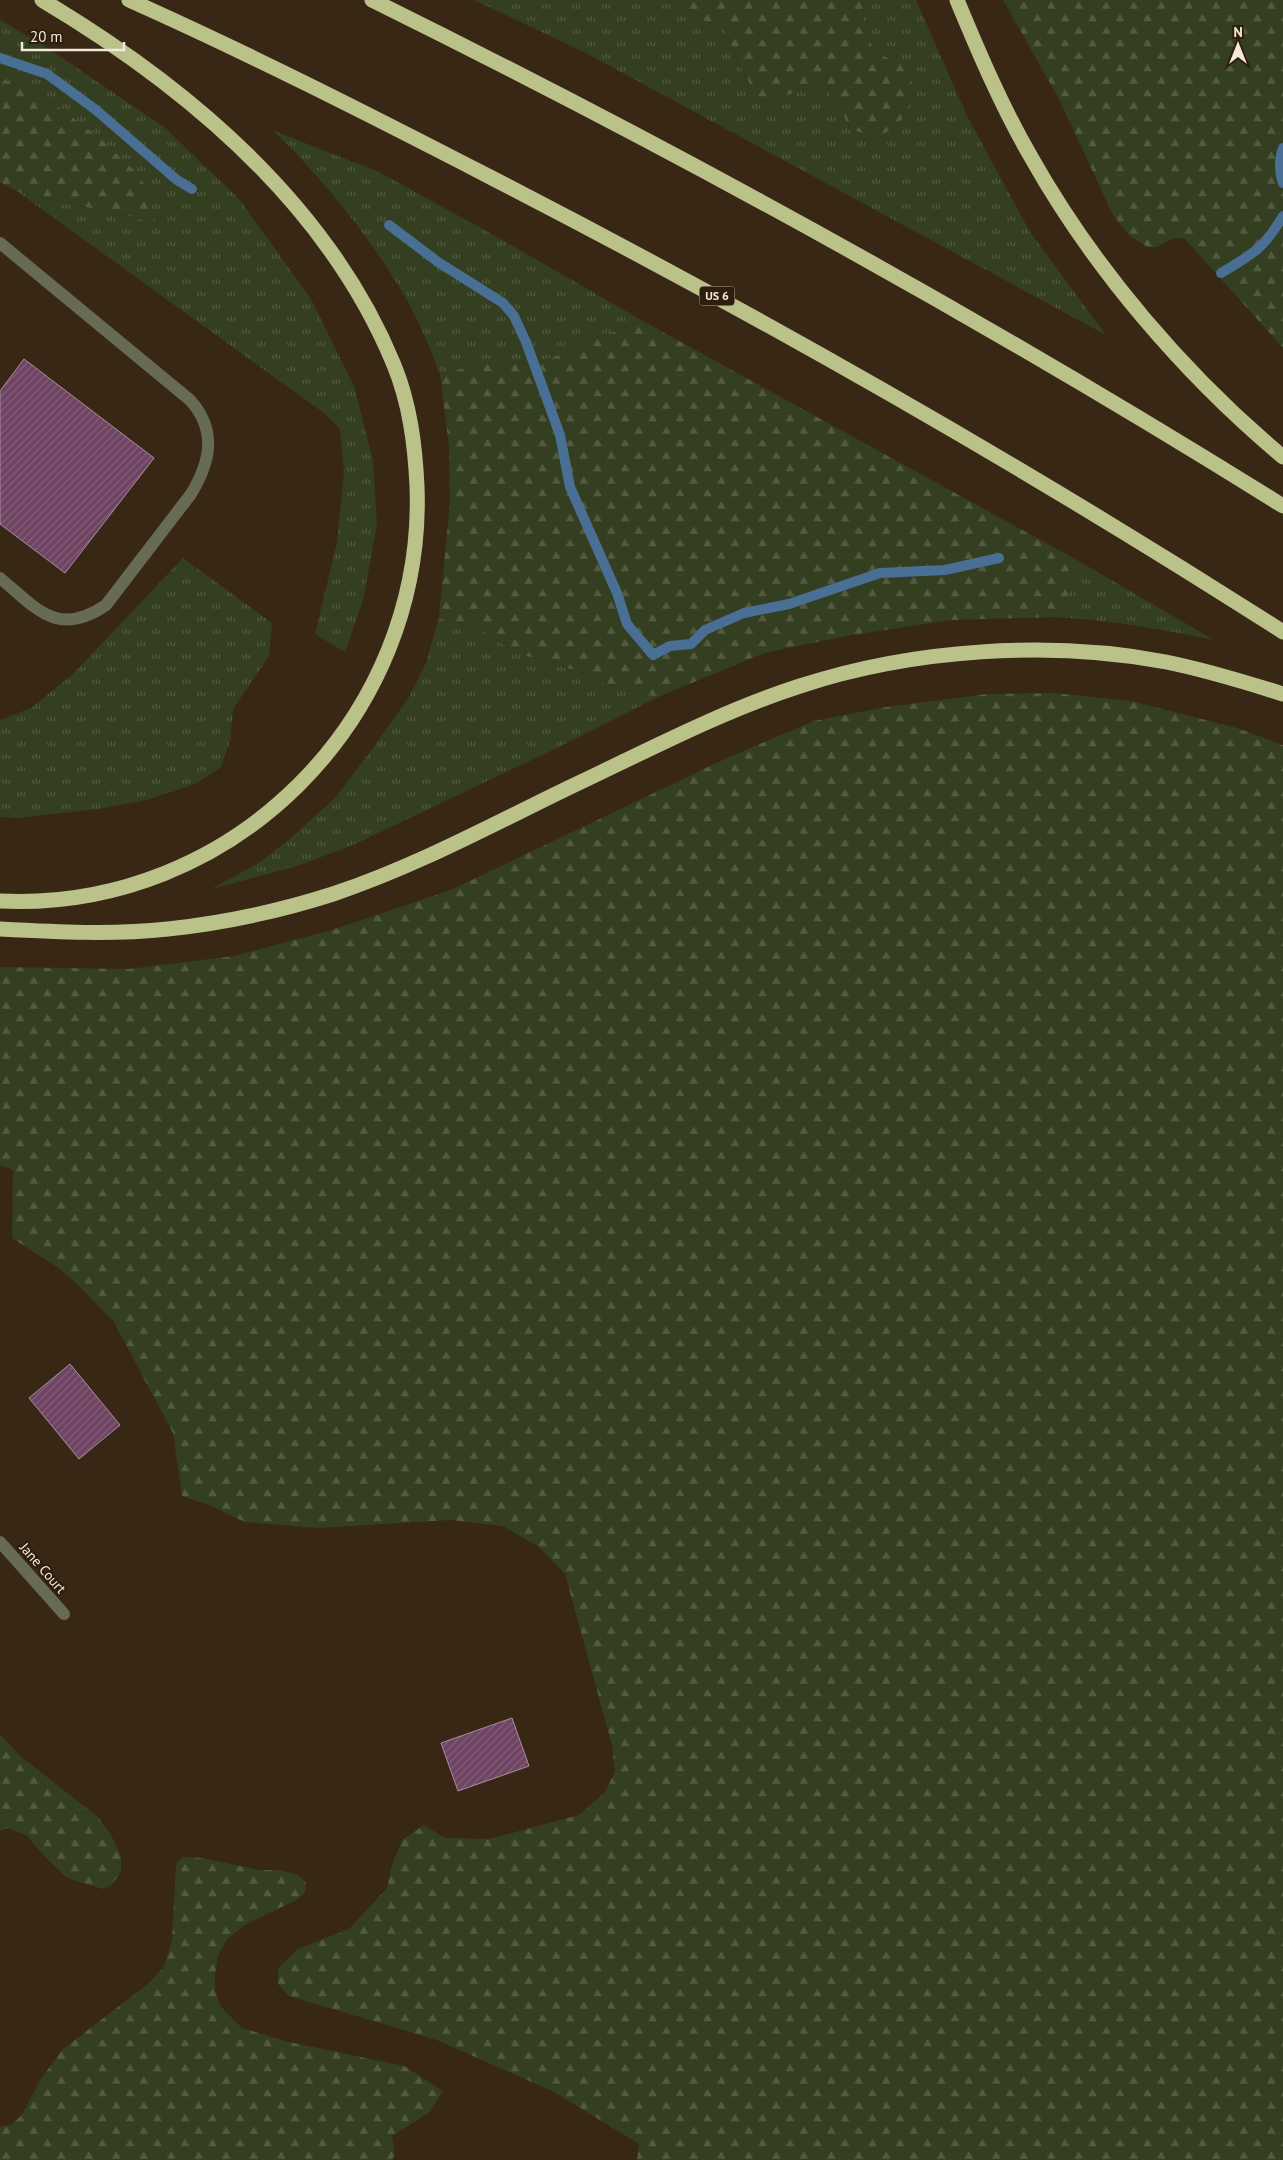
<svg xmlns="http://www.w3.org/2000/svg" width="1283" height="2160" viewBox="0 0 1283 2160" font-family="'PT Sans',sans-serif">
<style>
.grass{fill:url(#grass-tufts)}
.forest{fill:url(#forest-firs)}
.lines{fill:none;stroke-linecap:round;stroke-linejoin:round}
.stream{stroke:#496f95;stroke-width:10}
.building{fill:url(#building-hatch);stroke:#a98fa1}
.lane{stroke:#676b54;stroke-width:12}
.street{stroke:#676b54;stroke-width:12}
.highway{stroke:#bac28a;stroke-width:15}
.labels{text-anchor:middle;stroke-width:4.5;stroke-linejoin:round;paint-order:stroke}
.shield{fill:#2e1e0c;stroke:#b9ab9e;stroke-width:1}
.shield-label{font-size:12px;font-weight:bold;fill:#f4e8dd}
.street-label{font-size:14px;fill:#f4e8dd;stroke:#2e1e0c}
</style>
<defs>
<pattern id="grass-tufts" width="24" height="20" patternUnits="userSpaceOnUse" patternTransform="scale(1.25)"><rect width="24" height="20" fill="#343e20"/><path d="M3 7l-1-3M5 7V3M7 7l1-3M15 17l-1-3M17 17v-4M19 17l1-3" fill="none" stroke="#525a40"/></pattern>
<pattern id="forest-firs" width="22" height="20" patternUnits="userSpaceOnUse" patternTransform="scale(1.25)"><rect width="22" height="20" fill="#343e20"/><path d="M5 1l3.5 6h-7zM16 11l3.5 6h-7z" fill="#525a40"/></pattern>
<pattern id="building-hatch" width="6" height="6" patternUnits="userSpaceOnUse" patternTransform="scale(1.25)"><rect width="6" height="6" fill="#6f4362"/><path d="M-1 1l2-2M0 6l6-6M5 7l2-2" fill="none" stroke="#845e78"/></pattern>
</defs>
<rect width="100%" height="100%" fill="#392716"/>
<g class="grass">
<path d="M474,0H670C678,16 707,21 722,27L748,82L779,99L802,89L826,88L840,108L850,128L902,64L874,52L864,24L862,0H916L966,114L1030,232L1106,335L584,52Z"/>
<path d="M0,20L43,45L164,127L239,199L311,299L354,386L373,461L377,525L363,600L345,652L315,634L337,542L344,472L340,429L324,413L18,192L154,222L150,195L139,175L101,139L64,111L35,92L0,78Z"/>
<path d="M274,131L379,172L499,238L641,320L549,359L532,363L481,364L440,374C434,359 428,343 421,328C390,260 327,183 274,131Z"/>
<path d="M183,558L272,623L269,656L233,709L230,741L221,767L197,783L147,800L98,809L17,818L0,817V720L31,708L73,674Z"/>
<path d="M1084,564L1214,640C1161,629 1109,620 1055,617Z"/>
<path d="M439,617L481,630L517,653L584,673L610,686L658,697L561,746L353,845L297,866L211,889L257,864L290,839L335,798L373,748L409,697L426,663Z"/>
</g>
<g class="forest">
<path d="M670,0H862L864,24L874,52L902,64L913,84L908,109L896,128L875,137L850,129L840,108L826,88L802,89L779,99L756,97L722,27C707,21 677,16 670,0Z"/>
<path d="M1003,0H1283V348L1184,238L1172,239L1157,247H1147L1129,235L1113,215L1059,99Z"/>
<path d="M0,78L35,92L64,111L101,139L139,175L150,195L155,222L18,192L0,182Z"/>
<path d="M641,320L1084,564L1055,617L951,620L846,636L764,653L658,697L610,686L584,673L517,653L481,630L439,617L450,502L449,446L440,374L481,364L532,363L549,359Z"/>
<path d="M1054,693L1131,701L1237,728L1283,745V2160H637L639,2144L554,2092L437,2040L289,1996L278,1984V1968L298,1949L349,1929L387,1888L392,1865L402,1840L424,1825L445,1838L489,1839L579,1815L605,1792L615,1772L612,1745L565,1574L538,1546L502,1526L451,1520L317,1528L245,1522L209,1505L182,1496L173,1433L114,1322L74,1281L57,1267L12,1238L13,1170L0,1165V967L129,969L234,956L332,930L451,890L727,758L814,721L886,707L987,694Z"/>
<path d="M0,1734L20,1756L98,1817L111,1835L121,1856V1873L111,1885L103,1889L67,1878L46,1858L26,1835L7,1828L0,1831Z"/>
<path d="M182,1857L202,1858L260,1870H277L297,1874L306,1882L305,1893L296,1900L245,1925L227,1939L218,1956L215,1975V1991L221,2007L242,2028L289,2042L404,2066L443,2091L430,2112L392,2136L395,2155L392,2160H0V2127L12,2124L21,2116L41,2079L62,2050L149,1983L164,1967L172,1940L176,1864Z"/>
</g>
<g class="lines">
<g class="stream">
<path d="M0,58L47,74L96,110L177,180L192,189"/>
<path d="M1283,148C1279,158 1279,172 1283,183"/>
<path d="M389,225L438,262L503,303L514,316L526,342L560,435L570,487L617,593L627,624L653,655L670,646L691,644L705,630L744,613L789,604L880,573L945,570L999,558"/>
<path d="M1221,273C1252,255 1265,247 1283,216"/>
</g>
</g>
<g class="building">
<path d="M24,359L154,458L65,573L0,524V391Z"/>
<path d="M70,1364L120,1425L79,1459L29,1398Z"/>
<path d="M512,1718L529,1766L458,1791L441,1743Z"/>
</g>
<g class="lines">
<path class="lane" d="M0,243L190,400C217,430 211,461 191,494L106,605C58,638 37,609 0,578"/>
<path class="street" d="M0,1542L64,1614"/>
<g class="highway">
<path d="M129,0C252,55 372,116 492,178C762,317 1027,468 1283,632"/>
<path d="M372,0C684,154 988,322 1283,506"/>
<path d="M957,0C979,53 1002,107 1031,157C1094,269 1185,375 1283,457"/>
<path d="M0,901C232,912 426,718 417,486C415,445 410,404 394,365C328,204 188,87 42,0"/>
<path d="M0,929C56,932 112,935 168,929C224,923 280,911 333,894C414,867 490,826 566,789C643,753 719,712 800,686C913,649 1049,640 1166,662C1206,670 1245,682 1283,694"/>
</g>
</g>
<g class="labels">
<rect class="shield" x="699.5" y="286.5" width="35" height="19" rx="4"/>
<g class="shield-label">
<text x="717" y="300">US 6</text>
</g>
<g class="street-label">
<text transform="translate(43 1568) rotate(49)" y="5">Jane Court</text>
</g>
</g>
<g transform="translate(1238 45)" stroke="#2e1e0c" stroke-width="4" paint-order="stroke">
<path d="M0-4L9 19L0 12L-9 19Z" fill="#f4e8dd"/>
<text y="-8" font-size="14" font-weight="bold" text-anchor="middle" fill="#f4e8dd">N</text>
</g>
<path d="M22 42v8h102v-8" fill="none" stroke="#f4e8dd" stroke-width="2.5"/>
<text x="30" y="42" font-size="15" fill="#f4e8dd" stroke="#2e1e0c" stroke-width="4" paint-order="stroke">20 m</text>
</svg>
